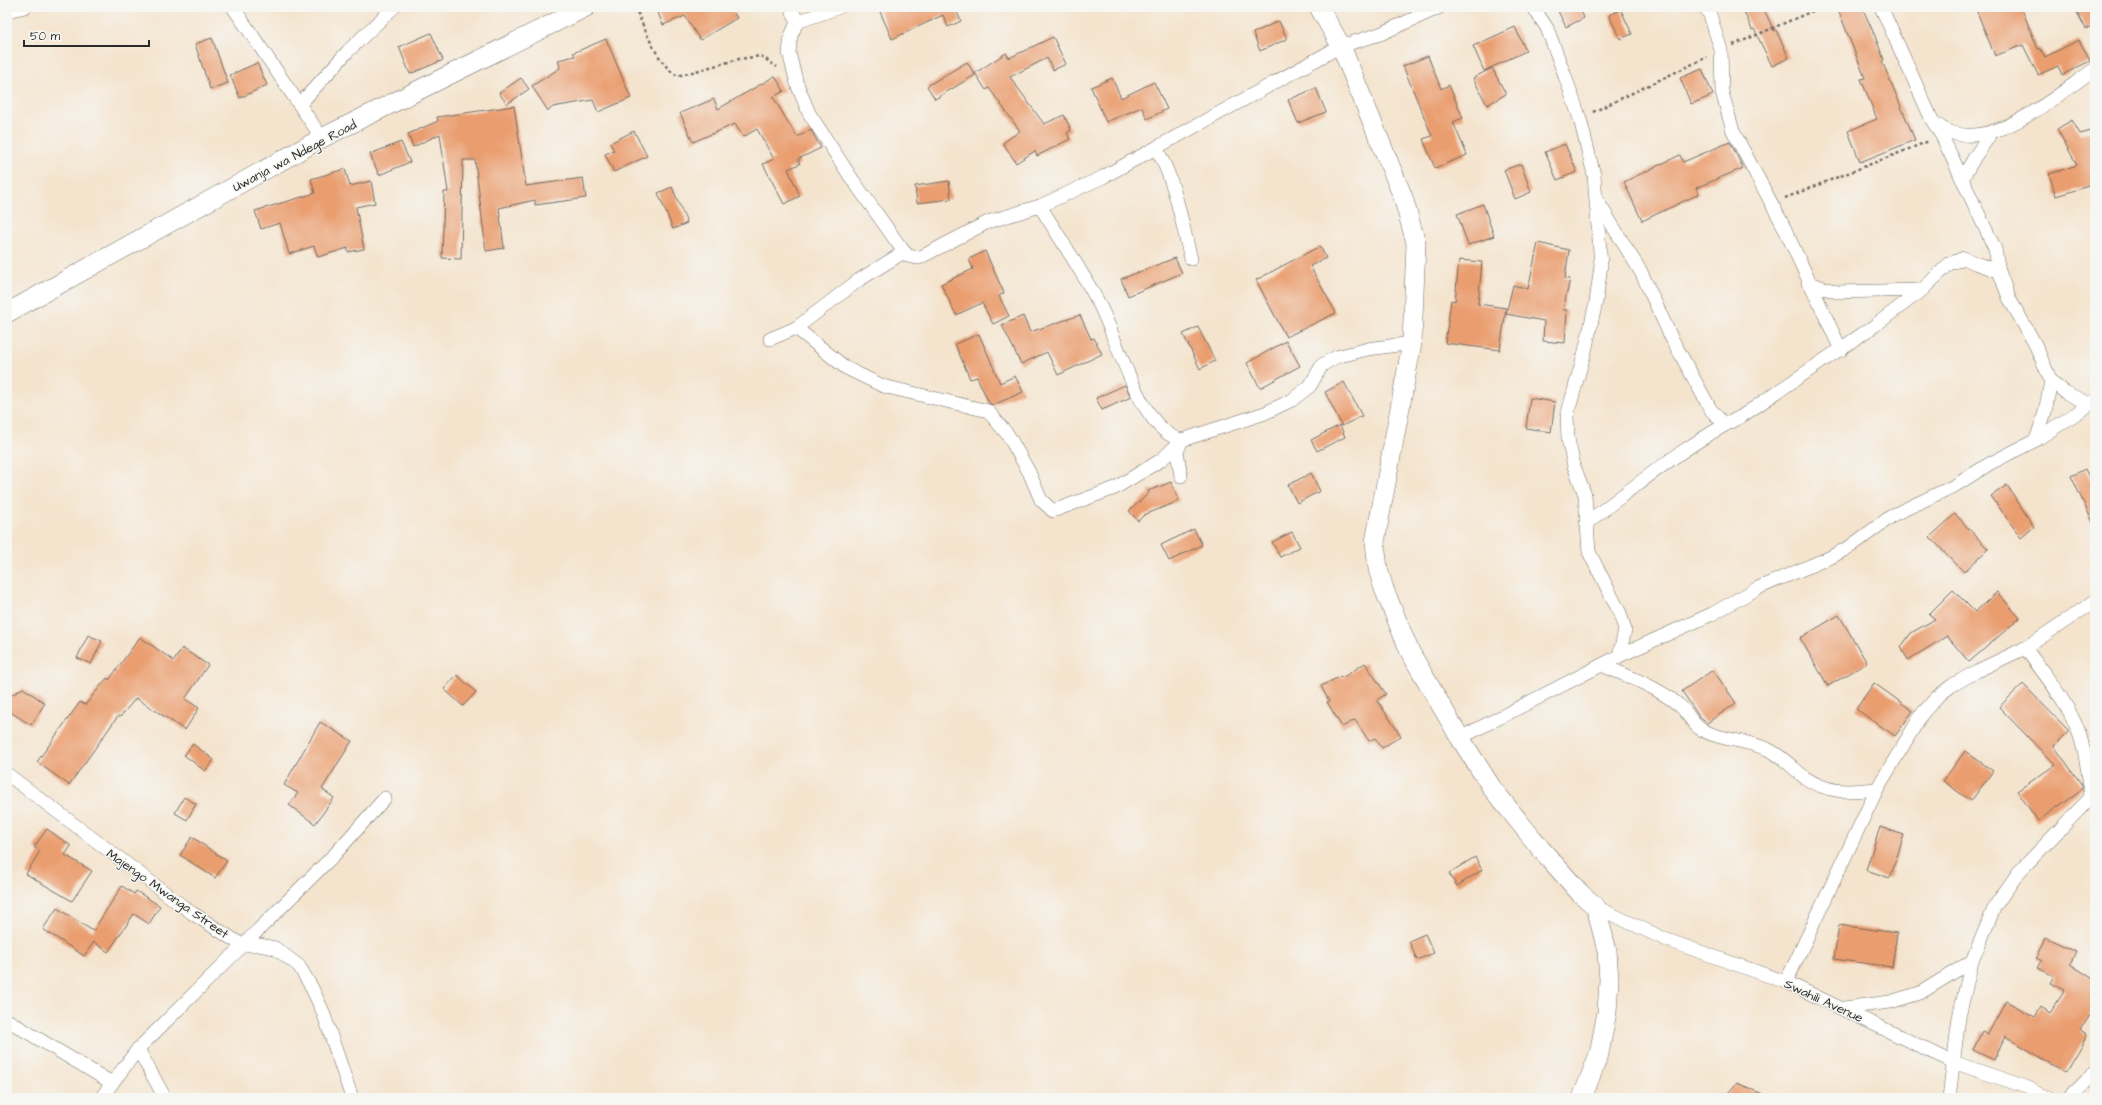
<svg xmlns="http://www.w3.org/2000/svg" width="2102" height="1105" viewBox="0 0 2102 1105" font-family="'Architects Daughter',sans-serif">
<style>
.building{fill:#ea9e70}
.lines{fill:none;stroke-linecap:round;stroke-linejoin:round}
.street-casing{stroke:#716c64;stroke-width:14}
.secondary-casing{stroke:#716c64;stroke-width:20}
.path{stroke:#716c64;stroke-width:2.5;stroke-dasharray:3 3;stroke-linecap:butt}
.street{stroke:#fff;stroke-width:13}
.secondary{stroke:#fff;stroke-width:19}
.labels{text-anchor:middle;stroke-width:3;stroke-linejoin:round;paint-order:stroke}
.street-label{font-size:13px;fill:#2b2b2b;stroke:#f6f6f2}
</style>
<rect width="100%" height="100%" fill="#f6f6f2"/>
<filter id="ink" filterUnits="userSpaceOnUse"><feTurbulence type="fractalNoise" baseFrequency=".025" numOctaves="2"/><feDisplacementMap in="SourceGraphic" scale="8" xChannelSelector="R" yChannelSelector="G"/><feConvolveMatrix kernelMatrix="1 2 1 2 8 2 1 2 1" color-interpolation-filters="sRGB"/></filter>
<filter id="wash" filterUnits="userSpaceOnUse"><feTurbulence type="fractalNoise" baseFrequency=".012" numOctaves="4" result="noise"/><feDisplacementMap in="SourceGraphic" scale="16" xChannelSelector="R" yChannelSelector="G"/><feGaussianBlur stdDeviation="0.9" result="paint"/><feColorMatrix in="noise" values="0 0 0 0 0 0 0 0 0 0 0 0 0 0 0 0 0 1.4 0 .05"/><feComposite in="paint" operator="in"/></filter>
<g filter="url(#wash)">
<rect width="100%" height="100%" fill="#f4e4ce"/>
<g id="blocks">
<g class="building">
<path d="M672,7H730L737,18L700,40L685,16L663,25L658,13Z"/>
<path d="M878,7H962L956,10L961,21L948,27L943,15L892,39Z"/>
<path d="M1556,7H1579L1584,18L1566,27Z"/>
<path d="M1742,7H1763L1774,31L1776,30L1789,58L1772,66L1754,29L1752,30Z"/>
<path d="M1837,7H1862L1875,36L1884,60L1882,61L1915,140L1860,162L1848,131L1877,119L1861,79L1865,78Z"/>
<path d="M1975,7H2021L2038,49L2040,48L2045,57L2079,40L2090,61L2062,75L2058,66L2038,75L2023,45L1995,56Z"/>
<path d="M2074,7H2095V24L2086,29Z"/>
<path d="M1621,10L1632,34L1620,39L1609,15Z"/>
<path d="M1279,21L1287,39L1260,51L1253,33Z"/>
<path d="M1515,27L1526,51L1484,71L1473,46Z"/>
<path d="M431,33L443,60L410,74L399,47Z"/>
<path d="M1053,37L1066,64L1053,70L1047,58L1010,77L1044,124L1064,115L1071,130L1067,133L1070,139L1037,156L1035,151L1016,163L1003,143L1020,131L989,88L986,90L975,73L1006,53L1009,58Z"/>
<path d="M212,38L228,83L210,89L195,44Z"/>
<path d="M606,39L631,98L598,112L593,100L553,107L548,111L532,86L560,68L558,60L575,56L573,53Z"/>
<path d="M1428,56L1441,89L1449,85L1463,118L1453,122L1467,155L1435,168L1423,139L1432,136L1403,66Z"/>
<path d="M967,62L975,75L935,99L927,86Z"/>
<path d="M257,63L267,85L240,98L230,75Z"/>
<path d="M1492,68L1506,94L1487,105L1473,78Z"/>
<path d="M1702,69L1713,95L1691,104L1680,78Z"/>
<path d="M775,76L784,91L773,97L797,137L811,130L821,148L798,159L800,164L788,169L800,196L784,204L763,164L774,159L757,129L743,137L735,124L693,142L680,113L714,99L718,109Z"/>
<path d="M521,78L529,89L507,104L499,93Z"/>
<path d="M1112,78L1121,98L1154,82L1167,109L1147,119L1142,107L1106,122L1091,87Z"/>
<path d="M1316,88L1326,112L1298,123L1288,100Z"/>
<path d="M514,106L526,186L583,178L586,198L535,205V200L499,208L504,248L486,251L475,160H463L461,259L442,258L444,192H448L440,134L413,147L408,134L438,121L437,117Z"/>
<path d="M2072,120L2080,134L2095,130V184L2056,196L2049,174L2077,165L2057,129Z"/>
<path d="M634,131L647,156L614,172L605,154L614,150L610,143Z"/>
<path d="M401,142L410,162L379,175L370,154Z"/>
<path d="M1730,142L1743,168L1696,188L1699,194L1642,221L1624,182L1680,155L1683,162Z"/>
<path d="M1565,144L1577,172L1557,180L1545,152Z"/>
<path d="M1521,164L1531,192L1515,199L1504,170Z"/>
<path d="M345,169L350,186L371,181L375,203L356,207L364,249L348,252V248L318,257L314,246L289,254L280,223L261,229L255,211L315,193L311,179Z"/>
<path d="M949,181L951,199L917,203L915,186Z"/>
<path d="M672,187L687,223L673,229L658,193Z"/>
<path d="M1483,204L1494,236L1468,245L1457,214Z"/>
<path d="M1538,243L1569,250L1565,278L1570,279L1563,310H1567L1565,343L1543,341L1544,321L1506,314L1513,285L1528,289Z"/>
<path d="M1320,246L1326,258L1310,266L1336,313L1286,337L1256,280Z"/>
<path d="M985,251L1004,293L999,296L1009,316L993,324L982,303L956,315L941,284L973,269L969,259Z"/>
<path d="M1175,258L1182,273L1128,296L1121,279Z"/>
<path d="M1459,260L1482,262L1478,304L1506,308L1500,350L1445,343L1451,300L1455,301Z"/>
<path d="M1080,315L1091,339L1094,338L1102,354L1058,375L1047,352L1021,364L1002,325L1023,316L1030,332Z"/>
<path d="M1198,327L1215,361L1200,369L1183,334Z"/>
<path d="M979,334L1000,383L1015,376L1023,392L993,405L989,403L977,377L970,379L955,344Z"/>
<path d="M1286,341L1300,366L1260,388L1247,363Z"/>
<path d="M1344,382L1362,416L1342,426L1325,392Z"/>
<path d="M1125,385L1131,397L1102,410L1096,398Z"/>
<path d="M1530,398L1555,402L1551,432L1526,428Z"/>
<path d="M1340,425L1345,437L1317,451L1311,440Z"/>
<path d="M2085,469L2095,489V527L2071,476Z"/>
<path d="M1311,473L1320,491L1297,503L1288,485Z"/>
<path d="M1171,482L1179,501L1144,515L1138,521L1129,511L1149,493L1148,491Z"/>
<path d="M2007,485L2034,527L2021,538L1991,496Z"/>
<path d="M1955,514L1988,549L1964,572L1930,537Z"/>
<path d="M1194,529L1202,545L1169,561L1161,545Z"/>
<path d="M1292,532L1300,547L1280,557L1272,542Z"/>
<path d="M1953,590L1975,612L1997,592L2020,618L1969,662L1947,636L1908,660L1901,647L1911,633L1935,619L1929,614Z"/>
<path d="M1839,615L1867,663L1828,686L1800,638Z"/>
<path d="M88,635L102,641L91,664L77,658Z"/>
<path d="M140,637L174,661L182,648L208,665L185,699L199,708L185,730L136,698L120,717L118,716L69,785L37,762L80,702L85,705L107,678L109,680Z"/>
<path d="M1365,663L1386,694L1377,700L1401,736L1382,748L1375,738L1369,741L1355,720L1342,727L1327,702L1329,701L1321,686L1341,676L1342,678Z"/>
<path d="M1713,670L1736,703L1707,723L1700,718L1682,691Z"/>
<path d="M457,675L476,692L463,706L444,689Z"/>
<path d="M1874,683L1913,711L1895,736L1856,709Z"/>
<path d="M2023,684L2069,731L2054,746L2082,785V789L2038,821L2017,791L2055,765L1999,707Z"/>
<path d="M23,688L45,703L31,725L7,710V698Z"/>
<path d="M320,722L352,741L322,789L334,798L315,824L289,805L298,793L284,785Z"/>
<path d="M193,744L214,760L205,771L184,755Z"/>
<path d="M1965,751L1993,771L1971,801L1943,781Z"/>
<path d="M184,797L196,804L187,820L175,813Z"/>
<path d="M1880,827L1904,835L1890,878L1866,870Z"/>
<path d="M47,829L71,846L65,855L92,871L72,901L26,874L40,851L34,847Z"/>
<path d="M192,837L227,861L215,878L180,855Z"/>
<path d="M1475,857L1482,870L1457,886L1449,873Z"/>
<path d="M122,886L134,894L136,891L160,906L149,924L134,914L108,952L94,942L84,956L43,929L57,908L93,931Z"/>
<path d="M1839,925L1897,933L1892,967L1834,959Z"/>
<path d="M1425,934L1434,953L1417,960L1409,941Z"/>
<path d="M2045,937L2076,952L2070,964L2095,980V1007L2080,1031L2087,1035L2065,1072L2005,1036L1994,1060L1973,1050L1982,1031L1988,1034L2006,1001L2035,1017L2041,1007L2050,1013L2065,990L2050,983L2054,976L2038,968L2042,961L2036,958Z"/>
<path d="M1737,1083L1772,1098H1740L1727,1094Z"/>
</g>
</g>
</g>
<g filter="url(#ink)">
<use href="#blocks" fill-opacity="0" stroke="#716c64" stroke-width="1"/>
<g class="lines">
<defs>
<g id="street">
<path d="M233,7L322,138"/>
<path d="M791,7L797,22L791,36L789,53L797,84L809,113L850,176L899,245L908,256L919,258L988,222L1040,206L1103,177L1341,46L1380,34L1440,7"/>
<path d="M1533,7L1547,28L1565,76L1580,119L1594,175L1601,265L1596,302L1585,351L1567,416L1568,439L1574,466L1585,495L1589,552L1620,613L1625,630L1619,656"/>
<path d="M1705,7L1710,15L1721,50L1722,92L1733,131L1783,225L1841,350"/>
<path d="M1881,7L1932,120L1942,136L1995,249L1999,271L2009,298L2035,344L2051,381L2066,393L2090,404"/>
<path d="M7,11L25,7"/>
<path d="M797,22L840,7"/>
<path d="M300,104L348,51L394,7"/>
<path d="M1935,123C1982,163 2056,95 2095,69"/>
<path d="M1156,148C1176,182 1181,221 1191,259"/>
<path d="M1962,179L1976,155L1992,132"/>
<path d="M1598,202L1641,272L1671,337L1711,410L1725,425"/>
<path d="M1040,206C1059,237 1080,268 1097,300C1117,335 1139,431 1182,440L1265,413L1292,400L1310,386L1322,365L1336,357L1368,349L1412,343"/>
<path d="M1808,283L1837,292L1922,290"/>
<path d="M796,328L846,368L883,386L988,411L1008,435L1029,472L1041,500L1053,511L1115,488L1161,460L1182,440"/>
<path d="M770,339L796,328L859,280L904,252"/>
<path d="M2036,440L2045,412L2051,381"/>
<path d="M1181,476L1177,452L1182,440"/>
<path d="M1586,523C1636,486 1686,444 1742,416L1874,326L1922,290L1949,264L1964,258L1975,263L1999,271"/>
<path d="M2025,648C2045,675 2069,703 2080,736C2086,756 2089,776 2091,796"/>
<path d="M1601,665C1628,676 1657,687 1679,705C1687,711 1691,722 1699,728C1721,742 1751,739 1773,752C1785,759 1794,769 1804,777C1829,794 1848,792 1877,789"/>
<path d="M1460,738L1619,656L1712,614L1758,588L1831,557L1851,546L1893,515L1956,485L1989,464L2036,440L2095,401"/>
<path d="M7,774L192,913L242,945H259L275,948L299,966L312,988L323,1012L352,1098"/>
<path d="M1596,907L1667,940L1786,982L1953,1062L2026,1087L2050,1098"/>
<path d="M1786,982L1877,789L1922,714L1936,698L1951,686L1977,671L2025,648L2095,601"/>
<path d="M1844,1008L1890,1002L1920,993L1972,961"/>
<path d="M7,1020L112,1083"/>
<path d="M138,1049L165,1098"/>
<path d="M101,1098L138,1049L335,854L385,798"/>
<path d="M1949,1098L1959,1017L1972,961L1995,906L2018,873L2095,793"/>
<path d="M2069,1098L2087,1080L2095,1069"/>
</g>
<g id="secondary">
<path d="M1319,7L1341,46L1403,197L1416,243L1412,343L1375,542L1378,569L1384,589L1410,652L1460,738L1492,788L1541,849L1580,893L1596,907L1607,951L1609,980L1607,1012L1599,1054L1582,1098"/>
<path d="M7,313L322,138L586,7"/>
</g>
</defs>
<use href="#street" class="street-casing"/>
<use href="#secondary" class="secondary-casing"/>
<g class="path">
<path d="M635,7C644,27 658,66 678,76L739,59L761,56L777,67"/>
<path d="M1733,45L1822,7"/>
<path d="M1593,112L1707,57"/>
<path d="M1785,198L1929,141"/>
</g>
<use href="#street" class="street"/>
<use href="#secondary" class="secondary"/>
</g>
</g>
<g class="labels">
<g class="street-label">
<text transform="translate(294 155) rotate(-28)" y="5">Uwanja wa Ndege Road</text>
<text transform="translate(168 893) rotate(35)" y="5">Majengo Mwanga Street</text>
<text transform="translate(1824 1000) rotate(25)" y="5">Swahili Avenue</text>
</g>
</g>
<rect width="2102" height="1105" fill="none" stroke="#f6f6f2" stroke-width="24"/>
<path d="M24 40v6h125v-6" fill="none" stroke="#2b2b2b" stroke-width="2"/>
<text x="30" y="40" font-size="12" fill="#2b2b2b" stroke="#f6f6f2" stroke-width="3" paint-order="stroke">50 m</text>
</svg>
